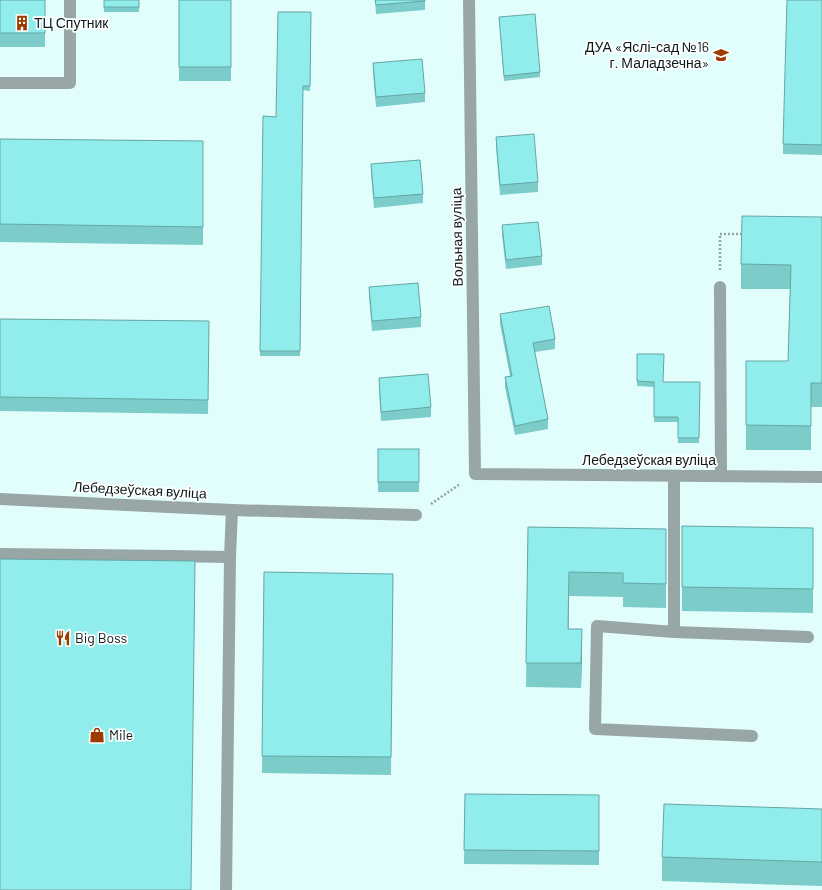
<svg xmlns="http://www.w3.org/2000/svg" width="822" height="890" viewBox="0 0 822 890" font-family="Barlow,sans-serif">
<style>
.lines{fill:none;stroke-linecap:round;stroke-linejoin:round}
.path{stroke:#90a6a5;stroke-width:2.5;stroke-dasharray:2 2;stroke-linecap:butt}
.lane{stroke:#98a6a5;stroke-width:12}
.street{stroke:#98a6a5;stroke-width:12}
.wall{fill:#7cccca}
.shaded-wall{fill:#65a6a4}
.building{fill:#90edeb;stroke:#65a6a4}
.labels{text-anchor:middle;stroke-width:3.5;stroke-linejoin:round;paint-order:stroke}
.poi-label{font-size:14px;fill:#0d1a1a;stroke:#fff;text-anchor:start}
.street-label{font-size:14px;fill:#0d1a1a;stroke:#fff}
</style>
<rect width="100%" height="100%" fill="#e2fefc"/>
<g class="lines">
<g class="path">
<path d="M720,270V234H744"/>
<path d="M431,504L460,484"/>
</g>
<g class="lane">
<path d="M0,83H70V0"/>
<path d="M720,287L721,476"/>
<path d="M674,476V632L597,626L595,729L752,736"/>
<path d="M0,499L232,510L230,557"/>
<path d="M232,510L416,515"/>
<path d="M0,554L171,556L230,557L226,890"/>
<path d="M674,632L808,637"/>
</g>
<path class="street" d="M469,0L475,474L822,477"/>
</g>
<g class="wall">
<rect x="0" y="0" width="45" height="47"/>
<rect x="104" y="0" width="35" height="12"/>
<rect x="179" y="0" width="52" height="81"/>
<path d="M375,0H425V10L376,14Z"/>
<path d="M822,0V155L783,154V144Z"/>
<path d="M311,12L310,91L303,90L300,356H260L263,116L276,117Z"/>
<path d="M499,17L540,72V77L504,81Z"/>
<path d="M373,63L425,93V102L376,107L373,73Z"/>
<path d="M496,137L538,182V192L500,195L496,147Z"/>
<path d="M0,139L203,141V245L0,242Z"/>
<path d="M371,164L423,194V203L374,208L371,174Z"/>
<path d="M822,217V407H811V450H746V361H788L790,289H741V264Z"/>
<path d="M502,225L542,256V265L506,269L502,235Z"/>
<path d="M369,287L421,317V327L372,331L369,297Z"/>
<path d="M500,314L555,339V349L535,352L548,419V429L515,435L505,387V377L510,376L500,324Z"/>
<path d="M0,319L209,321L208,414L0,411Z"/>
<path d="M637,354L663,382H700L699,443H678V422H654V387L637,386Z"/>
<path d="M379,378L431,407V417L381,421L379,388Z"/>
<rect x="378" y="449" width="41" height="43"/>
<path d="M682,526L813,528V613L682,611Z"/>
<path d="M528,527L666,529V608L623,607V597L569,596V629L582,653L581,688L526,687Z"/>
<path d="M264,572L393,574L391,775L262,773Z"/>
<path d="M465,794L599,795V865L464,864Z"/>
<path d="M822,809V886L662,881V857Z"/>
</g>
<path class="shaded-wall" d="M582,629V653L581,688V663Z"/>
<g class="building">
<rect x="0" y="0" width="45" height="33"/>
<rect x="104" y="0" width="35" height="7"/>
<rect x="179" y="0" width="52" height="67"/>
<path d="M375,0H425V1L376,5Z"/>
<path d="M787,0H822V145L783,144Z"/>
<path d="M278,12H311L310,86H303L300,351H260L263,116L276,117Z"/>
<path d="M535,14L540,72L504,76L499,17Z"/>
<path d="M422,59L425,93L376,97L373,63Z"/>
<path d="M534,134L538,182L500,185L496,137Z"/>
<path d="M0,139L203,141V227L0,224Z"/>
<path d="M420,160L423,194L374,198L371,164Z"/>
<path d="M742,216L822,217V383H811V426L746,425V361H788L791,265L741,264Z"/>
<path d="M538,222L542,256L506,260L502,225Z"/>
<path d="M418,283L421,317L372,321L369,287Z"/>
<path d="M549,306L555,339L533,343L548,419L515,426L505,377L512,376L500,314Z"/>
<path d="M0,319L209,321L208,400L0,397Z"/>
<path d="M637,354H664L663,382H700L699,438H678V417H654V382L637,381Z"/>
<path d="M428,374L431,407L381,412L379,378Z"/>
<rect x="378" y="449" width="41" height="33"/>
<path d="M682,526L813,528V589L682,587Z"/>
<path d="M528,527L666,529V584L623,583V573L569,572L568,629H582L581,663H526Z"/>
<path d="M0,559L195,561L191,890H0Z"/>
<path d="M264,572L393,574L391,757L262,756Z"/>
<path d="M465,794L599,795V851L464,850Z"/>
<path d="M664,804L822,809V862L662,857Z"/>
</g>
<defs>
<symbol id="building-bare" viewBox="-9 -9 18 18"><path d="M-4-6H4V6H1V3H-1V6H-4ZM-2.5-4.3h1.7v1.8h-1.7ZM.8-4.3h1.7v1.8H.8ZM-2.5-1h1.7V.8h-1.7ZM.8-1h1.7V.8H.8Z" fill="#9e3b00" stroke="#fff" stroke-width="2.5" paint-order="stroke"/></symbol>
<symbol id="school-bare" viewBox="-9 -9 18 18"><path d="M0-5L7-2L0 1L-7-2ZM-4 1L0 2.5L4 1V4Q0 6-4 4Z" fill="#9e3b00" stroke="#fff" stroke-width="2.5" paint-order="stroke"/></symbol>
<symbol id="restaurant-bare" viewBox="-9 -9 18 18"><path d="M-5-6h1v4h1v-4h1v4h1v-4h1v5L-1.5 .5V6h-2V.5L-5-1ZM5-6V6H3V1.5H1.5Q1.5-4 5-6Z" fill="#9e3b00" stroke="#fff" stroke-width="2.5" paint-order="stroke"/></symbol>
<symbol id="shop-bare" viewBox="-9 -9 18 18"><path d="M-5-2.5h2.3a2.7 3.5 0 0 1 5.4 0H5L5.5 6h-11ZM-1.5-2.5h3a1.5 2.3 0 0 0-3 0Z" fill="#9e3b00" stroke="#fff" stroke-width="2.5" paint-order="stroke"/></symbol>
</defs>
<g fill-rule="evenodd">
<use href="#building-bare" x="11" y="12" width="22" height="22"/>
<use href="#school-bare" x="710" y="44" width="22" height="22"/>
<use href="#restaurant-bare" x="52" y="627" width="22" height="22"/>
<use href="#shop-bare" x="86" y="724" width="22" height="22"/>
</g>
<g class="labels">
<g class="poi-label">
<text x="34" y="28">ТЦ Спутник</text>
<text x="709" y="52" text-anchor="end">ДУА «Яслі-сад №16<tspan x="709" dy="16">г. Маладзечна»</tspan></text>
<text x="75" y="643">Big Boss</text>
<text x="109" y="740">Mile</text>
</g>
<g class="street-label">
<text transform="translate(457 237) rotate(-91)" y="5">Вольная вуліца</text>
<text x="649" y="465">Лебедзеўская вуліца</text>
<text transform="translate(140 490) rotate(3)" y="5">Лебедзеўская вуліца</text>
</g>
</g>
</svg>
